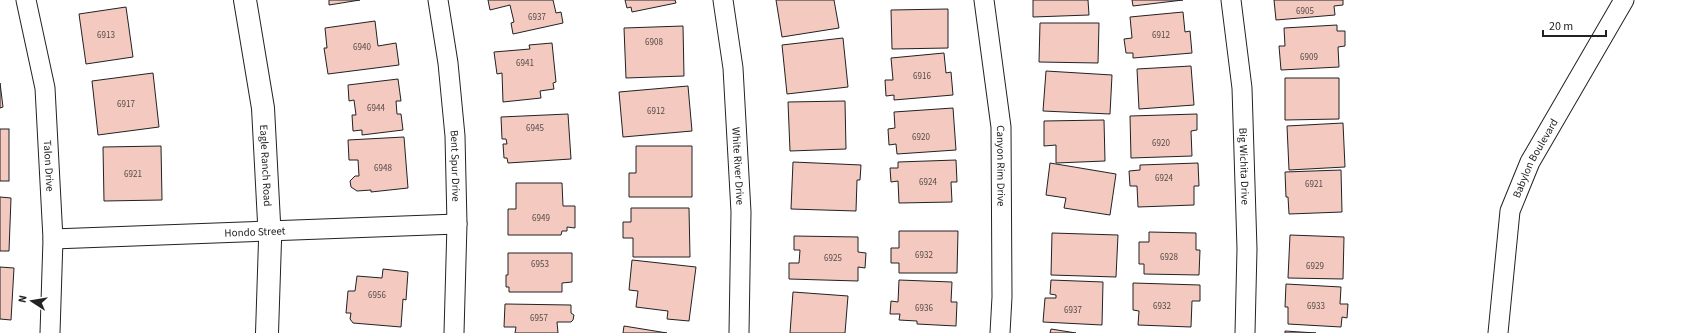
<svg xmlns="http://www.w3.org/2000/svg" width="1683" height="333" viewBox="0 0 1683 333" font-family="'Source Sans 3',sans-serif">
<style>
.building{fill:#f3c9c0;stroke:#222}
.lines{fill:none;stroke-linecap:round;stroke-linejoin:round}
.street-casing{stroke:#222;stroke-width:21}
.secondary-casing{stroke:#222;stroke-width:24}
.street{stroke:#fff;stroke-width:19}
.secondary{stroke:#fff;stroke-width:22}
.labels{text-anchor:middle;stroke-width:3;stroke-linejoin:round;paint-order:stroke}
.number-label{font-size:9px;fill:#564c4a}
.street-label{font-size:11px;fill:#222;stroke:#fff}
</style>
<rect width="100%" height="100%" fill="#fff"/>
<g class="building">
<path d="M329,0H360L329,5Z"/>
<path d="M488,0H553L556,13L561,12L563,23L513,34L511,23L514,22L510,5L490,10Z"/>
<path d="M625,0H675L676,3L632,12L631,7L627,8Z"/>
<path d="M776,0H834L839,28L782,37Z"/>
<path d="M1033,0H1088L1089,15L1033,17Z"/>
<path d="M1132,0H1183L1133,6Z"/>
<path d="M1274,0H1343V5L1334,6L1335,15L1276,20Z"/>
<path d="M126,7L133,57L86,64L79,14Z"/>
<path d="M948,9V48L892,49L891,10Z"/>
<path d="M1183,12L1185,32L1190,31L1192,53L1133,58V53H1126L1124,39L1132,38L1130,17Z"/>
<path d="M375,21L378,46L396,43L399,65L328,74L324,48H327L325,28Z"/>
<path d="M1040,23H1099L1098,63L1039,62Z"/>
<path d="M1337,25V31H1345V46L1338,47L1339,67L1281,70L1279,46H1285L1284,28Z"/>
<path d="M683,26L684,76L626,78L624,28Z"/>
<path d="M843,38L848,87L787,94L782,45Z"/>
<path d="M552,43L556,82L553,83L554,89L540,91L541,98L503,102L502,73L497,74L494,52L530,49L529,45Z"/>
<path d="M944,53L946,73L951,72L953,95L894,100V95L886,96L885,80H893L891,58Z"/>
<path d="M1191,66L1194,105L1139,109L1137,69Z"/>
<path d="M1046,71L1112,75L1110,114L1043,111Z"/>
<path d="M153,73L159,127L98,135L92,81Z"/>
<path d="M1285,78H1339V119L1285,120Z"/>
<path d="M398,79L401,101H396L397,114H401L403,130L362,135V130L353,131L352,115H356L354,100L349,101L348,85Z"/>
<path d="M0,83L3,107L0,108Z"/>
<path d="M688,86L692,131L623,137L619,92Z"/>
<path d="M845,101L846,149L790,151L788,102Z"/>
<path d="M953,108L956,150L897,154L896,144L889,145L888,129L895,128L894,112Z"/>
<path d="M568,114L571,159L508,163L507,158H504L503,144H507L506,139H502L501,117Z"/>
<path d="M1197,114V130L1191,131L1192,156L1131,158L1130,116Z"/>
<path d="M1104,120L1105,161L1056,163V145L1044,146V121Z"/>
<path d="M1343,123L1345,167L1289,170L1287,126Z"/>
<rect x="0" y="129" width="9" height="52"/>
<path d="M404,137L408,188L371,192V190L357,191L351,187L350,181L355,176H359L358,160H349L348,140Z"/>
<path d="M161,146L162,200L104,201L103,147Z"/>
<path d="M636,146H692V197H629V173H636Z"/>
<path d="M956,160L957,182H951L952,202L899,203L898,181L891,182L890,168H898V162Z"/>
<path d="M793,162L861,165L860,180H857L856,211L791,209Z"/>
<path d="M1050,163L1116,174L1110,215L1064,208L1066,198L1046,195Z"/>
<path d="M1198,163L1199,186H1194V205L1138,207L1137,186H1130L1129,171L1140,170V165Z"/>
<path d="M1341,170L1342,212L1289,214L1288,197H1286L1285,172Z"/>
<path d="M516,183H562L563,206H575V228L567,227V231H562L561,235H508V209H516Z"/>
<path d="M0,197L11,198L9,251H0Z"/>
<path d="M631,208H689L690,257H633V238H623V222H631Z"/>
<path d="M899,231H958L957,273H899V263H891V248H899Z"/>
<path d="M1149,232L1196,233V250H1200L1199,275L1144,274V264H1139V242H1149Z"/>
<path d="M1052,233L1118,235L1116,277L1051,275Z"/>
<path d="M1290,235L1344,237L1343,279L1288,278Z"/>
<path d="M794,236L858,237V252L866,253L865,268L858,267V281L789,279V263H799L800,250H794Z"/>
<path d="M508,253H572V282L562,283V292H509V287H506V275H508Z"/>
<path d="M632,260L696,267L689,321L667,319L668,311L636,307L638,291L629,290Z"/>
<path d="M0,267L14,268L11,320L0,319Z"/>
<path d="M383,269L408,272L406,300L403,299L401,327L353,323L350,319L351,313H346L348,291H355L357,276L382,278Z"/>
<path d="M899,280L952,282L951,302H957L956,326L917,324V321L899,320L900,314H890L891,301L898,302Z"/>
<path d="M1051,280L1103,282L1102,325L1043,322L1045,298H1056V295L1050,294Z"/>
<path d="M1133,283L1200,285V301H1192L1191,327L1138,325L1139,311L1133,310Z"/>
<path d="M1286,284L1341,287L1340,304H1348L1347,318L1342,317L1341,327L1288,324V307H1285Z"/>
<path d="M793,292L848,296L845,333H790Z"/>
<path d="M505,304L571,305V313L574,315L573,320L571,322H557L558,333H515L516,327H504Z"/>
<path d="M624,326L667,333H623Z"/>
<path d="M1051,329L1076,333H1050Z"/>
<path d="M1285,331L1316,333H1285Z"/>
</g>
<g class="lines">
<defs>
<g id="street">
<path id="s1" d="M26,0L45,88L53,239L50,333"/>
<path id="s2" d="M438,0L448,63L455,136L457,224L454,333"/>
<path id="s3" d="M723,0L733,68L741,212L739,333"/>
<path id="s4" d="M984,0L1001,127L1002,297L1000,333"/>
<path id="s5" d="M1231,0L1242,88L1247,249L1245,333"/>
<path id="s6" d="M53,239L457,224"/>
<path id="s7" d="M1498,333L1510,211L1530,162L1624,0"/>
</g>
<g id="secondary">
<path id="s8" d="M245,0L263,108L270,241L267,333"/>
</g>
</defs>
<use href="#street" class="street-casing"/>
<use href="#secondary" class="secondary-casing"/>
<use href="#street" class="street"/>
<use href="#secondary" class="secondary"/>
</g>
<g class="labels">
<g class="number-label">
<text x="1305" y="14">6905</text>
<text x="537" y="20">6937</text>
<text x="106" y="38">6913</text>
<text x="1161" y="38">6912</text>
<text x="654" y="45">6908</text>
<text x="362" y="50">6940</text>
<text x="1309" y="60">6909</text>
<text x="525" y="66">6941</text>
<text x="922" y="79">6916</text>
<text x="126" y="107">6917</text>
<text x="376" y="111">6944</text>
<text x="656" y="114">6912</text>
<text x="535" y="131">6945</text>
<text x="921" y="140">6920</text>
<text x="1161" y="146">6920</text>
<text x="383" y="171">6948</text>
<text x="133" y="177">6921</text>
<text x="1164" y="181">6924</text>
<text x="928" y="185">6924</text>
<text x="1314" y="187">6921</text>
<text x="541" y="221">6949</text>
<text x="924" y="258">6932</text>
<text x="1169" y="260">6928</text>
<text x="833" y="261">6925</text>
<text x="540" y="267">6953</text>
<text x="1315" y="269">6929</text>
<text x="377" y="298">6956</text>
<text x="1162" y="309">6932</text>
<text x="1316" y="309">6933</text>
<text x="924" y="311">6936</text>
<text x="1073" y="313">6937</text>
<text x="539" y="321">6957</text>
</g>
<g class="street-label">
<text dy="4" stroke="none"><textPath href="#s7" startOffset="181">Babylon Boulevard</textPath></text>
<text dy="4" stroke="none"><textPath href="#s1" startOffset="168">Talon Drive</textPath></text>
<text dy="4" stroke="none"><textPath href="#s8" startOffset="167">Eagle Ranch Road</textPath></text>
<text dy="4" stroke="none"><textPath href="#s2" startOffset="167">Bent Spur Drive</textPath></text>
<text dy="4" stroke="none"><textPath href="#s3" startOffset="167">White River Drive</textPath></text>
<text dy="4" stroke="none"><textPath href="#s4" startOffset="167">Canyon Rim Drive</textPath></text>
<text dy="4" stroke="none"><textPath href="#s5" startOffset="167">Big Wichita Drive</textPath></text>
<text dy="4" stroke="none"><textPath href="#s6" startOffset="202">Hondo Street</textPath></text>
</g>
</g>
<g transform="translate(32 301) rotate(282)" stroke="#ffffff" stroke-width="3" paint-order="stroke">
<path d="M0-3L7 15L0 10L-7 15Z" fill="#222222"/>
<text y="-6" font-size="11" font-weight="bold" text-anchor="middle" fill="#222222">N</text>
</g>
<path d="M1543 30v6h63v-6" fill="none" stroke="#222222" stroke-width="2"/>
<text x="1549" y="30" font-size="12" fill="#222222" stroke="#ffffff" stroke-width="3" paint-order="stroke">20 m</text>
</svg>
